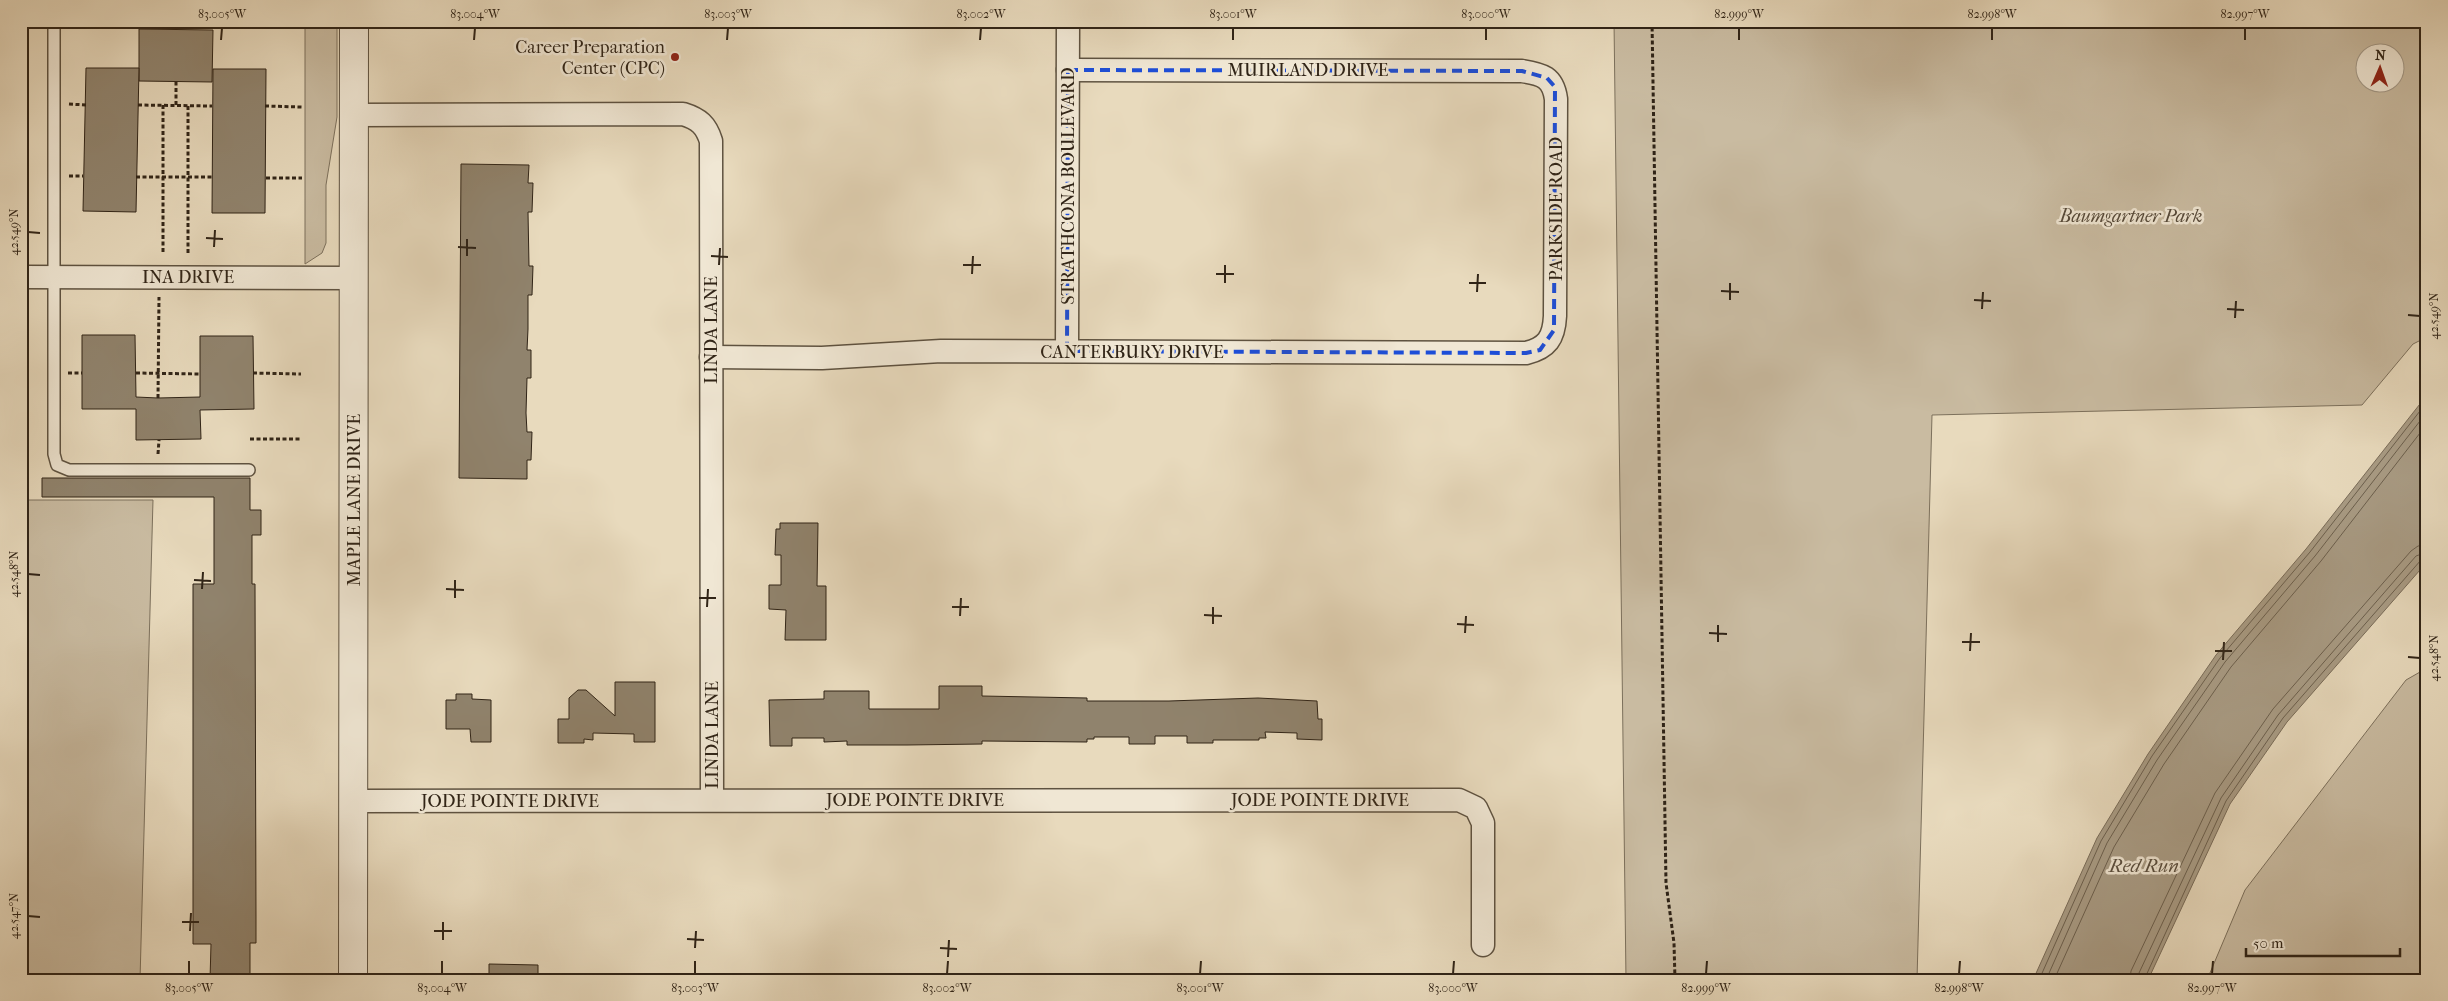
<svg xmlns="http://www.w3.org/2000/svg" width="2448" height="1001" viewBox="0 0 2448 1001" font-family="'IM FELL French Canon',serif">
<style>
.green{fill:#c9bba1;stroke:#7c705c;fill-rule:evenodd}
.water{fill:#a99c85;stroke:#796c59}
.lines{fill:none;stroke-linecap:round;stroke-linejoin:round}
.shore{stroke:#6c604e;stroke-width:1}
.building{fill:#90836d;stroke:#302417}
.service-casing{stroke:#5e5240;stroke-width:14}
.minor-casing{stroke:#5e5240;stroke-width:25}
.tertiary-casing{stroke:#5e5240;stroke-width:30}
.path{stroke:#302417;stroke-width:3;stroke-dasharray:4 2.5;stroke-linecap:butt}
.service{stroke:#f0e7d4;stroke-width:11}
.minor{stroke:#f0e7d4;stroke-width:22}
.tertiary{stroke:#f0e7d4;stroke-width:28}
.marked{fill:none;stroke:#1d4ed8;stroke-width:4;stroke-dasharray:10 6;stroke-linejoin:round}
.ticks{fill:none;stroke:#302417;stroke-width:2}
.poi-dot{fill:#8f2418;stroke:#f0e7d4;stroke-width:2}
.labels{text-anchor:middle;stroke-width:5;stroke-linejoin:round;paint-order:stroke}
.poi-label{font-size:18px;fill:#302417;stroke:#f0e7d4;text-anchor:end}
.street-label{font-size:18px;fill:#302417;stroke:#f0e7d4}
.park-label{font-size:18px;font-style:italic;fill:#564a3a;stroke:#f0e7d4}
.water-label{font-size:19px;font-style:italic;fill:#5a4e3e;stroke:#f0e7d4}
.neatline{fill:none;stroke:#302417;stroke-width:2}
.ticks-label{font-size:12px;text-anchor:middle;fill:#302417}
</style>
<rect width="100%" height="100%" fill="#e8dabd"/>
<filter id="stains"><feTurbulence type="fractalNoise" baseFrequency=".004" numOctaves="4"/><feColorMatrix values="0 0 0 0 .2 0 0 0 0 .09 0 0 0 0 .02 0 0 0 .5 -.17"/></filter>
<radialGradient id="worn" r=".72"><stop offset=".6" stop-color="#630" stop-opacity="0"/><stop offset="1" stop-color="#630" stop-opacity=".3"/></radialGradient>
<g class="green">
<path d="M305,21H337V117L326,185V243L322,253L305,264Z"/>
<path d="M1614,21H2427V337L2413,344L2362,405L1932,415L1917,980H1626ZM2396,52V82H2366V52Z"/>
<path d="M21,500H153L140,980H21Z"/>
<path d="M2427,668V980H2207L2245,890L2406,680Z"/>
</g>
<path class="water" d="M2427,395V562L2287,722L2230,804L2148,980H2033L2097,838L2148,754L2216,655L2306,549Z"/>
<g class="lines">
<g class="shore">
<path d="M2039,980L2101,841L2152,756L2220,658L2310,552L2427,402"/>
<path d="M2046,980L2107,843L2157,760L2225,662L2315,556L2427,412"/>
<path d="M2054,980L2114,847L2164,764L2231,667L2321,561L2427,424"/>
<path d="M2130,980L2131,971L2215,793L2273,709L2411,551L2418,546L2427,545"/>
<path d="M2137,980L2139,973L2221,798L2278,715L2416,556L2427,552"/>
<path d="M2144,980L2226,801L2283,718L2421,560L2427,559"/>
</g>
</g>
<g class="building">
<path d="M139,29L213,30L212,82L139,81Z"/>
<path d="M86,68H139L136,212L83,211Z"/>
<path d="M213,69H266L265,213H212Z"/>
<path d="M461,164L529,165L528,183H533L532,212H528L529,266H533L532,295H528V329L527,350H531V378H527L526,413L527,432H532L531,460H527V479L459,478Z"/>
<path d="M82,335H135L136,397L158,398L200,397V336H253L254,409L200,410L201,439L136,440V409H82Z"/>
<path d="M42,478H250V510H261V535H252V584H255L256,917V943H250V980H210L211,944H193V584H214V497H42Z"/>
<path d="M780,523H818L817,586H826V640H785L786,610L769,609V585H781V555H775L776,529H780Z"/>
<path d="M615,682H655V742H634V734L593,733V740L584,739V743H558V719H569V698L578,690H586L615,716Z"/>
<path d="M939,686H982V696L1087,698V701H1169L1258,698L1317,701L1318,719H1322V740L1297,739V733L1265,732L1266,738H1259V740H1213V743H1187V736H1155V744H1129V737H1094V739H1087V742L982,741V744L907,745H847V741L824,742V738H792V746H770L769,700L824,699V691H869V709H939Z"/>
<path d="M456,694H472V699L491,700V742H471L470,729H446V700H456Z"/>
<path d="M489,964L538,965V980H489Z"/>
</g>
<g class="lines">
<defs>
<path id="service" d="M54,21V454L57,465L69,470H249"/>
<g id="minor">
<path d="M355,115L683,114C699,119 706,125 711,141L712,800"/>
<path d="M21,277L355,278"/>
<path d="M1067,351L1068,21"/>
<path d="M711,357L822,358L941,351L1526,353C1547,348 1554,338 1555,316L1556,99C1553,77 1542,74 1522,71L1068,70"/>
<path d="M353,801L1459,800L1476,808L1483,823V945"/>
</g>
<path id="tertiary" d="M353,980L354,21"/>
</defs>
<use href="#service" class="service-casing"/>
<use href="#minor" class="minor-casing"/>
<use href="#tertiary" class="tertiary-casing"/>
<g class="path">
<path d="M1652,21L1666,883L1674,943L1675,980"/>
<path d="M176,29V21"/>
<path d="M69,104L86,105"/>
<path d="M138,105L212,106"/>
<path d="M176,105V82"/>
<path d="M265,106L302,107"/>
<path d="M69,176H83"/>
<path d="M136,177H213"/>
<path d="M266,178H302"/>
<path d="M163,252V105"/>
<path d="M188,253V106"/>
<path d="M68,373H82"/>
<path d="M136,373L200,374"/>
<path d="M253,373L301,374"/>
<path d="M158,398L159,297"/>
<path d="M250,439H301"/>
<path d="M158,454L159,440"/>
</g>
<use href="#service" class="service"/>
<use href="#minor" class="minor"/>
<use href="#tertiary" class="tertiary"/>
</g>
<path class="marked" d="M1068,70L1522,71L1547,78L1555,87L1554,330L1540,350L1526,353L1067,351Z"/>
<path class="ticks" d="M221,40L222,28M474,40L475,28M727,40L728,28M980,40L981,28M1233,40V28M1486,40V28M1739,40V28M1992,40V28M2245,40V28M28,232L40,233M206,238L223,239M214,247L215,230M458,247L476,248M467,256V239M711,256L728,257M719,265L720,248M963,265H981M972,274L973,256M1216,274H1234M1225,283V265M1469,283H1486M1721,291L1739,292M1477,292L1478,274M1730,300V283M1974,300L1991,301M1982,309L1983,292M2227,309L2244,310M2408,315L2420,316M2235,318L2236,301M28,574L40,575M194,580L211,581M202,589L203,572M446,589L464,590M455,598V580M699,598H716M707,607L708,589M952,607H969M1204,615L1222,616M960,616L961,598M1213,624V607M1457,624L1474,625M1465,633L1466,616M1709,633L1727,634M1718,642V625M1962,642H1980M1970,651L1971,633M2215,651H2232M2408,657L2420,658M2223,660L2224,642M28,916L40,917M182,922H199M190,931L191,913M434,931H452M687,939L704,940M443,940V922M695,948L696,931M940,948L957,949M948,957L949,940M189,974V961M442,974V961M695,974V961M947,974L948,961M1200,974L1201,961M1453,974L1454,961M1706,974L1707,961M1959,974L1960,961M2212,974L2213,961"/>
<circle class="poi-dot" cx="675" cy="57" r="5"/>
<g class="labels">
<g class="poi-label">
<text x="665" y="53">Career Preparation<tspan x="665" dy="21">Center (CPC)</tspan></text>
</g>
<g class="street-label">
<text x="1308" y="76">MUIRLAND DRIVE</text>
<text transform="translate(1068 186) rotate(-90)" y="6">STRATHCONA BOULEVARD</text>
<text transform="translate(1556 209) rotate(-90)" y="6">PARKSIDE ROAD</text>
<text x="188" y="283">INA DRIVE</text>
<text transform="translate(711 330) rotate(-90)" y="6">LINDA LANE</text>
<text x="1132" y="358">CANTERBURY DRIVE</text>
<text transform="translate(354 500) rotate(-90)" y="6">MAPLE LANE DRIVE</text>
<text transform="translate(712 735) rotate(-90)" y="6">LINDA LANE</text>
<text x="915" y="806">JODE POINTE DRIVE</text>
<text x="1320" y="806">JODE POINTE DRIVE</text>
<text x="510" y="807">JODE POINTE DRIVE</text>
</g>
<g class="park-label">
<text x="2131" y="222">Baumgartner Park</text>
</g>
<g class="water-label">
<text x="2144" y="872">Red Run</text>
</g>
</g>
<rect width="2448" height="1001" fill="none" stroke="#e8dabd" stroke-width="55"/>
<g transform="translate(2380 68) rotate(2)"><circle r="24" fill="#f0e7d4" stroke="#a39988"/>
<path d="M0-4L9 19L0 12L-9 19Z" fill="#8f2418"/>
<text y="-8" font-size="14" font-weight="bold" text-anchor="middle" fill="#302417">N</text>
</g>
<path d="M2246 948v8h154v-8" fill="none" stroke="#302417" stroke-width="2.5"/>
<text x="2253" y="948" font-size="15" fill="#302417" stroke="#f0e7d4" stroke-width="4" paint-order="stroke">50 m</text>
<rect x="28" y="28" width="2392" height="946" class="neatline"/>
<g class="ticks-label">
<text x="222" y="18">83.005°W</text>
<text x="475" y="18">83.004°W</text>
<text x="728" y="18">83.003°W</text>
<text x="981" y="18">83.002°W</text>
<text x="1233" y="18">83.001°W</text>
<text x="1486" y="18">83.000°W</text>
<text x="1739" y="18">82.999°W</text>
<text x="1992" y="18">82.998°W</text>
<text x="2245" y="18">82.997°W</text>
<text transform="translate(14 232) rotate(-90)" y="4">42.549°N</text>
<text transform="translate(2434 316) rotate(-90)" y="4">42.549°N</text>
<text transform="translate(14 574) rotate(-90)" y="4">42.548°N</text>
<text transform="translate(2434 658) rotate(-90)" y="4">42.548°N</text>
<text transform="translate(14 916) rotate(-90)" y="4">42.547°N</text>
<text x="189" y="992">83.005°W</text>
<text x="442" y="992">83.004°W</text>
<text x="695" y="992">83.003°W</text>
<text x="947" y="992">83.002°W</text>
<text x="1200" y="992">83.001°W</text>
<text x="1453" y="992">83.000°W</text>
<text x="1706" y="992">82.999°W</text>
<text x="1959" y="992">82.998°W</text>
<text x="2212" y="992">82.997°W</text>
</g>
<rect width="100%" height="100%" filter="url(#stains)"/>
<rect width="100%" height="100%" fill="url(#worn)"/>
</svg>
